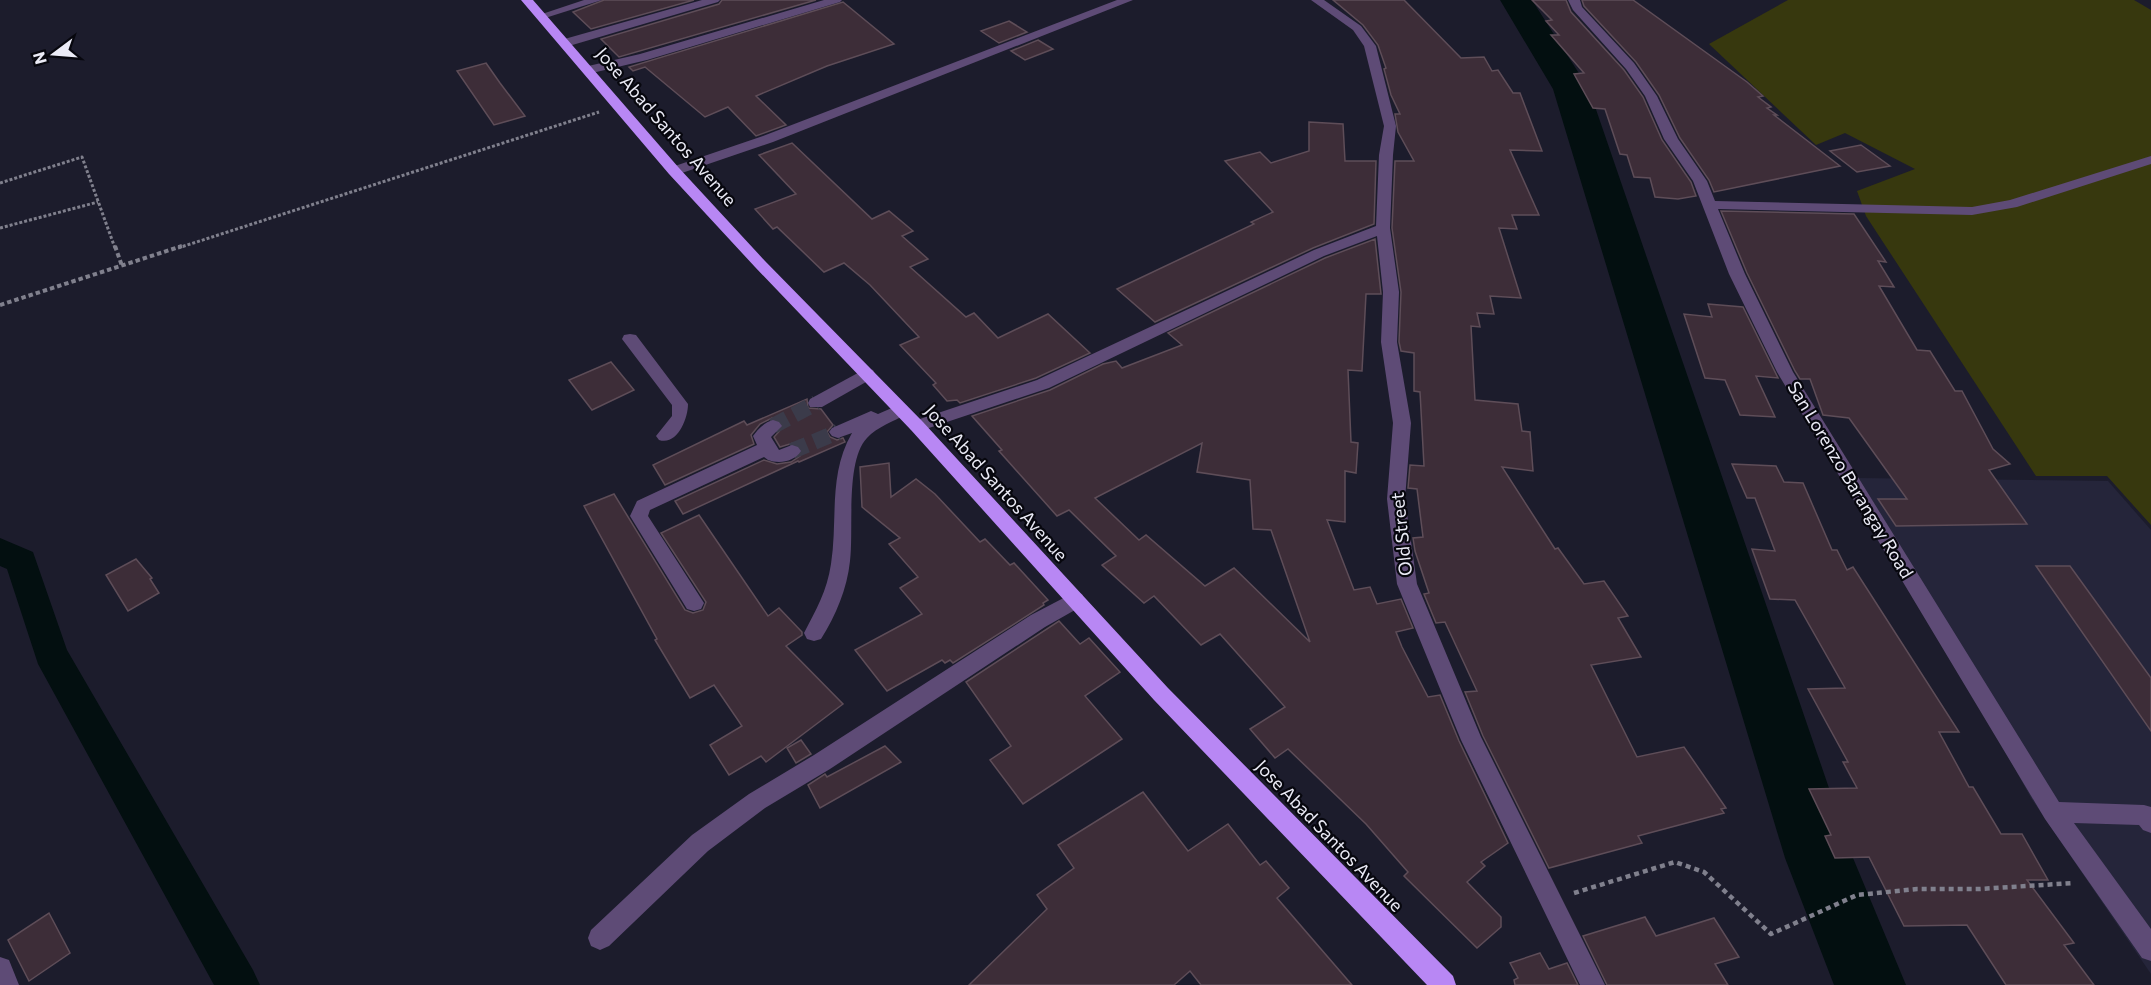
<svg xmlns="http://www.w3.org/2000/svg" width="2151" height="985" viewBox="0 0 2151 985" font-family="Commissioner,sans-serif">
<style>
.built{fill:#25253a}
.green{fill:#37380e}
.lines{fill:none;stroke-linecap:round;stroke-linejoin:round}
.canal{fill:#030f10;fill-rule:evenodd}
.river{fill:#030f10;fill-rule:evenodd}
.building{fill:#3d2d38;stroke:#5e4d58;stroke-width:1.5;fill-rule:evenodd}
.minor-tunnel{stroke:#3b3b4a;stroke-width:16;stroke-dasharray:16 8;stroke-linecap:butt}
.path-far2{stroke:#80808d;stroke-width:3;stroke-dasharray:3 2;stroke-linecap:butt}
.path-far1{stroke:#80808d;stroke-width:4;stroke-dasharray:4.5 3;stroke-linecap:butt}
.path{stroke:#80808d;stroke-width:4.5;stroke-dasharray:5 4;stroke-linecap:butt}
.minor{fill:#5e4b76;fill-rule:evenodd}
.highway{fill:#b887f4;fill-rule:evenodd}
.labels{text-anchor:middle;stroke-width:4.5;stroke-linejoin:round;paint-order:stroke}
.street-label{font-size:18px;fill:#ebebf6;stroke:#07070e}
</style>
<rect width="100%" height="100%" fill="#1c1c2c"/>
<path class="built" d="M1855,478L2108,481L2151,530V974L2031,798Z"/>
<path class="green" d="M1788,0H2134L2151,10V525L2107,476H2036L1866,216L1857,191L1915,169L1845,133L1816,145L1709,44Z"/>
<g class="lines">
<path class="canal" d="M0,538L33,552L67,650L253,970L260,985H214L38,664L7,569L0,566Z"/>
<path class="river" d="M1500,0H1532L1589,89L1853,858L1906,985H1834L1785,858L1553,89Z"/>
</g>
<g class="building">
<path d="M604,0H694L591,29L573,12Z"/>
<path d="M722,0H816L619,57L601,39L719,4Z"/>
<path d="M1333,0H1404L1461,58L1484,57L1492,71L1498,70L1513,93H1520L1542,151L1510,150L1539,215H1512L1517,229L1499,228L1521,298L1490,296L1494,314L1477,313L1480,327L1471,326L1475,400L1518,404L1522,431L1530,432L1533,471L1502,467L1555,549L1558,548L1584,584L1604,581L1628,616L1618,618L1641,657L1591,665L1637,757L1684,747L1726,808L1721,809L1724,813L1638,836L1642,843L1549,868L1483,736L1465,692L1477,691L1445,622L1436,623L1424,594L1429,593L1415,551L1413,538L1423,537L1417,489L1408,488L1410,465L1424,466L1420,392L1414,391V353L1401,351L1399,342L1401,292L1392,228L1395,161H1414L1398,132L1395,114H1400L1391,95L1384,69L1386,68L1378,45L1363,25Z"/>
<path d="M1532,0H1566L1571,12L1624,70L1643,97L1662,140L1691,182L1696,196L1678,199L1655,197L1650,178L1634,177L1627,155L1620,154L1605,109L1593,108L1574,74L1584,73L1551,35H1559L1546,21L1552,20Z"/>
<path d="M1582,0H1633L1747,82L1763,96L1758,97L1771,107L1767,108L1777,115H1774L1840,166L1714,192L1709,180L1680,138L1659,95L1636,62L1584,6Z"/>
<path d="M843,2L894,44L827,66L756,96L786,125L756,136L728,107L705,117L645,67L633,71L629,67Z"/>
<path d="M1009,21L1027,32L999,43L981,31Z"/>
<path d="M1038,40L1053,49L1025,60L1011,51Z"/>
<path d="M486,63L500,83L525,116L494,125L457,71Z"/>
<path d="M1309,122L1343,124L1345,161H1376L1374,224L1313,248L1155,322L1117,289L1254,224L1251,222L1273,212L1225,161L1260,152L1271,163L1309,151Z"/>
<path d="M792,143L872,219L889,211L913,231L902,236L928,259L910,267L966,317L974,313L998,338L1048,314L1090,353L1036,378L960,403L957,400L947,401L933,385L936,383L900,345L919,337L870,285L844,263L824,272L777,227L773,229L755,209L796,194L759,155Z"/>
<path d="M1861,145L1890,166L1857,172L1830,151Z"/>
<path d="M1721,211L1854,214L1886,262L1878,261L1894,287L1879,286L1917,350L1930,351L1955,391H1962L1993,449L2010,464L1989,470L2027,524L1896,526L1878,499H1907L1849,418L1823,415L1810,379H1800L1795,371L1747,273Z"/>
<path d="M1375,239L1381,294H1366L1362,371L1348,370L1351,442L1358,443L1356,473L1345,471V522L1327,520L1354,590L1370,587L1377,604L1401,599L1413,628L1396,632L1402,647L1428,697L1440,695L1459,741L1508,843L1481,862L1485,866L1467,882L1501,917V927L1477,948L1404,876L1408,872L1366,824L1288,749L1275,758L1250,729L1285,707L1220,634L1201,645L1154,596L1144,603L1102,565L1116,556L1069,510L1057,516L999,451L1002,450L972,416L1050,390L1103,364L1116,361L1122,368L1182,345L1168,333L1325,258ZM1202,443L1197,472L1250,480L1253,529L1271,530L1310,642L1234,568L1205,586L1146,535L1139,540L1095,498Z"/>
<path d="M1708,304L1743,307L1778,378L1756,376L1775,417L1740,415L1725,380L1705,378L1684,314L1712,317Z"/>
<path d="M611,362L634,390L592,410L569,380Z"/>
<path d="M807,399L808,408L821,409L833,425L827,432L830,437L837,440L843,438L845,442L799,462L798,461L683,514L675,501L764,460L777,464L791,462L800,456L803,450L793,443L780,447L774,437L784,426L780,420L772,418L760,424L751,435L754,444L665,485L653,465L744,421L747,425Z"/>
<path d="M889,463L891,497L916,479L935,494L980,542L985,539L1010,565L1014,563L1048,600L1043,603L1044,605L953,663L950,660L945,663L942,660L887,691L855,650L922,614L900,588L918,577L889,544L900,538L862,507L860,467Z"/>
<path d="M1732,464L1776,466L1784,482L1803,483L1832,550H1837L1847,570L1853,567L1959,732H1939L1969,787H1973L2001,834H2022L2048,880H2027L2074,943L2064,945L2094,985H2006L1967,925L1904,926L1869,857L1835,858L1825,836L1831,835L1809,789L1857,788L1843,762H1848L1808,689L1845,688L1795,600L1770,599L1752,549L1775,551L1755,498H1747Z"/>
<path d="M614,494L685,610L693,613L703,610L706,602L661,533L699,515L768,616L779,608L802,632V635L786,646L843,704L766,762L761,756L729,775L710,745L742,726L714,685L690,698L655,640L657,639L584,506Z"/>
<path d="M136,559L152,578L150,579L159,593L128,611L106,575Z"/>
<path d="M2036,566H2070L2151,678V731Z"/>
<path d="M1059,621L1080,644L1089,638L1120,672L1085,696L1122,739L1023,804L990,760L1011,746L966,682Z"/>
<path d="M801,740L811,754L796,763L787,748Z"/>
<path d="M885,746L901,762L820,808L808,785L825,774L827,777Z"/>
<path d="M1143,792L1188,851L1228,824L1260,865L1266,861L1289,888L1277,898L1352,985H1201L1190,971L1174,985H969L1047,909L1037,895L1074,868L1058,845Z"/>
<path d="M49,913L70,953L29,981L8,940Z"/>
<path d="M1645,917L1656,936L1714,918L1739,957L1715,964L1728,985H1607L1583,936Z"/>
<path d="M1540,953L1549,969L1567,963L1578,985H1515L1514,980L1518,978L1510,963Z"/>
</g>
<g class="lines">
<g class="minor-tunnel">
<path d="M773,426L816,403"/>
<path d="M792,451L838,432"/>
</g>
<g class="path-far2">
<path d="M0,183L82,157L115,248"/>
<path d="M0,228L98,202"/>
<path d="M178,248L599,112"/>
</g>
<g class="path-far1">
<path d="M115,246L122,266"/>
<path d="M0,305L182,246"/>
</g>
<path class="path" d="M1574,893L1675,862L1704,872L1771,934L1857,895L1917,889H1979L2074,883"/>
<g class="minor">
<path d="M584,0H602L542,19L536,16Z"/>
<path d="M702,0H720L718,2L569,46H561L559,43L561,40Z"/>
<path d="M824,0H842L840,2L647,60L588,74L582,70L584,67L640,54Z"/>
<path d="M1117,0H1133L773,142L679,174L674,175L667,171L669,168L763,136Z"/>
<path d="M1311,0H1324L1361,26L1376,46L1396,126L1393,155L1390,228L1399,292L1397,342L1411,423L1405,499L1417,584L1481,737L1605,985H1580L1461,740L1397,584L1387,499L1393,423L1381,342L1383,292L1377,236L1324,256L1049,388L917,432L911,430L908,426L911,422L1037,380L1314,250L1376,226L1379,155L1384,126L1364,46L1353,30Z"/>
<path d="M1568,0H1580L1582,7L1634,63L1657,96L1678,139L1707,181L1715,201L1972,207L2010,200L2151,156V164L2017,207L1972,215L1718,209L1745,274L1793,372L2059,802L2144,805L2151,807V833L2143,830L2139,825L2074,823L2151,929V961L2142,958L2045,819L1777,372L1729,274L1693,181L1664,139L1645,96L1626,69L1573,10Z"/>
<path d="M630,334L636,335L688,404C688,419 677,446 659,440L656,436L672,416V405L622,339L624,335Z"/>
<path d="M867,368L873,370L875,374L873,378L822,407H810L808,403L810,399Z"/>
<path d="M901,404L907,406L909,410L907,414C894,421 877,427 867,438C845,461 854,530 850,561C847,589 836,615 821,639L814,641L807,639L804,633C816,610 827,591 831,564C838,519 828,474 852,433L838,438L832,436L829,432L832,428L871,411L878,414Z"/>
<path d="M773,420L779,422L782,426L771,437L779,450L792,445L798,447L801,451C794,462 779,464 768,460L764,457L650,510L648,516L704,603L701,609L694,611L687,609L630,516L637,501L757,445L753,436C758,429 765,422 773,420Z"/>
<path d="M1075,592L1082,594L1085,600L1082,606L1045,627L830,769L765,808L708,851L609,946L600,950L591,946L588,938L591,930L692,835L749,794L814,755L1031,615Z"/>
<path d="M0,957L9,960L19,985H0Z"/>
</g>
<path class="highway" d="M521,0H533L679,168L765,261L923,422L1168,688L1453,976L1456,985H1427L1154,700L911,430L755,267L669,174Z"/>
</g>
<g class="labels">
<g class="street-label">
<text transform="translate(666 127) rotate(49)" y="6">Jose Abad Santos Avenue</text>
<text transform="translate(1850 480) rotate(59)" y="6">San Lorenzo Barangay Road</text>
<text transform="translate(996 483) rotate(48)" y="6">Jose Abad Santos Avenue</text>
<text transform="translate(1402 534) rotate(-96)" y="6">Old Street</text>
<text transform="translate(1329 836) rotate(46)" y="6">Jose Abad Santos Avenue</text>
</g>
</g>
<g transform="translate(54 54) rotate(254)" stroke="#07070e" stroke-width="4.5" paint-order="stroke">
<path d="M0-4.5L10 22L0 15L-10 22Z" fill="#ebebf6"/>
<text y="-9" font-size="16" font-weight="bold" text-anchor="middle" fill="#ebebf6">N</text>
</g>
</svg>
